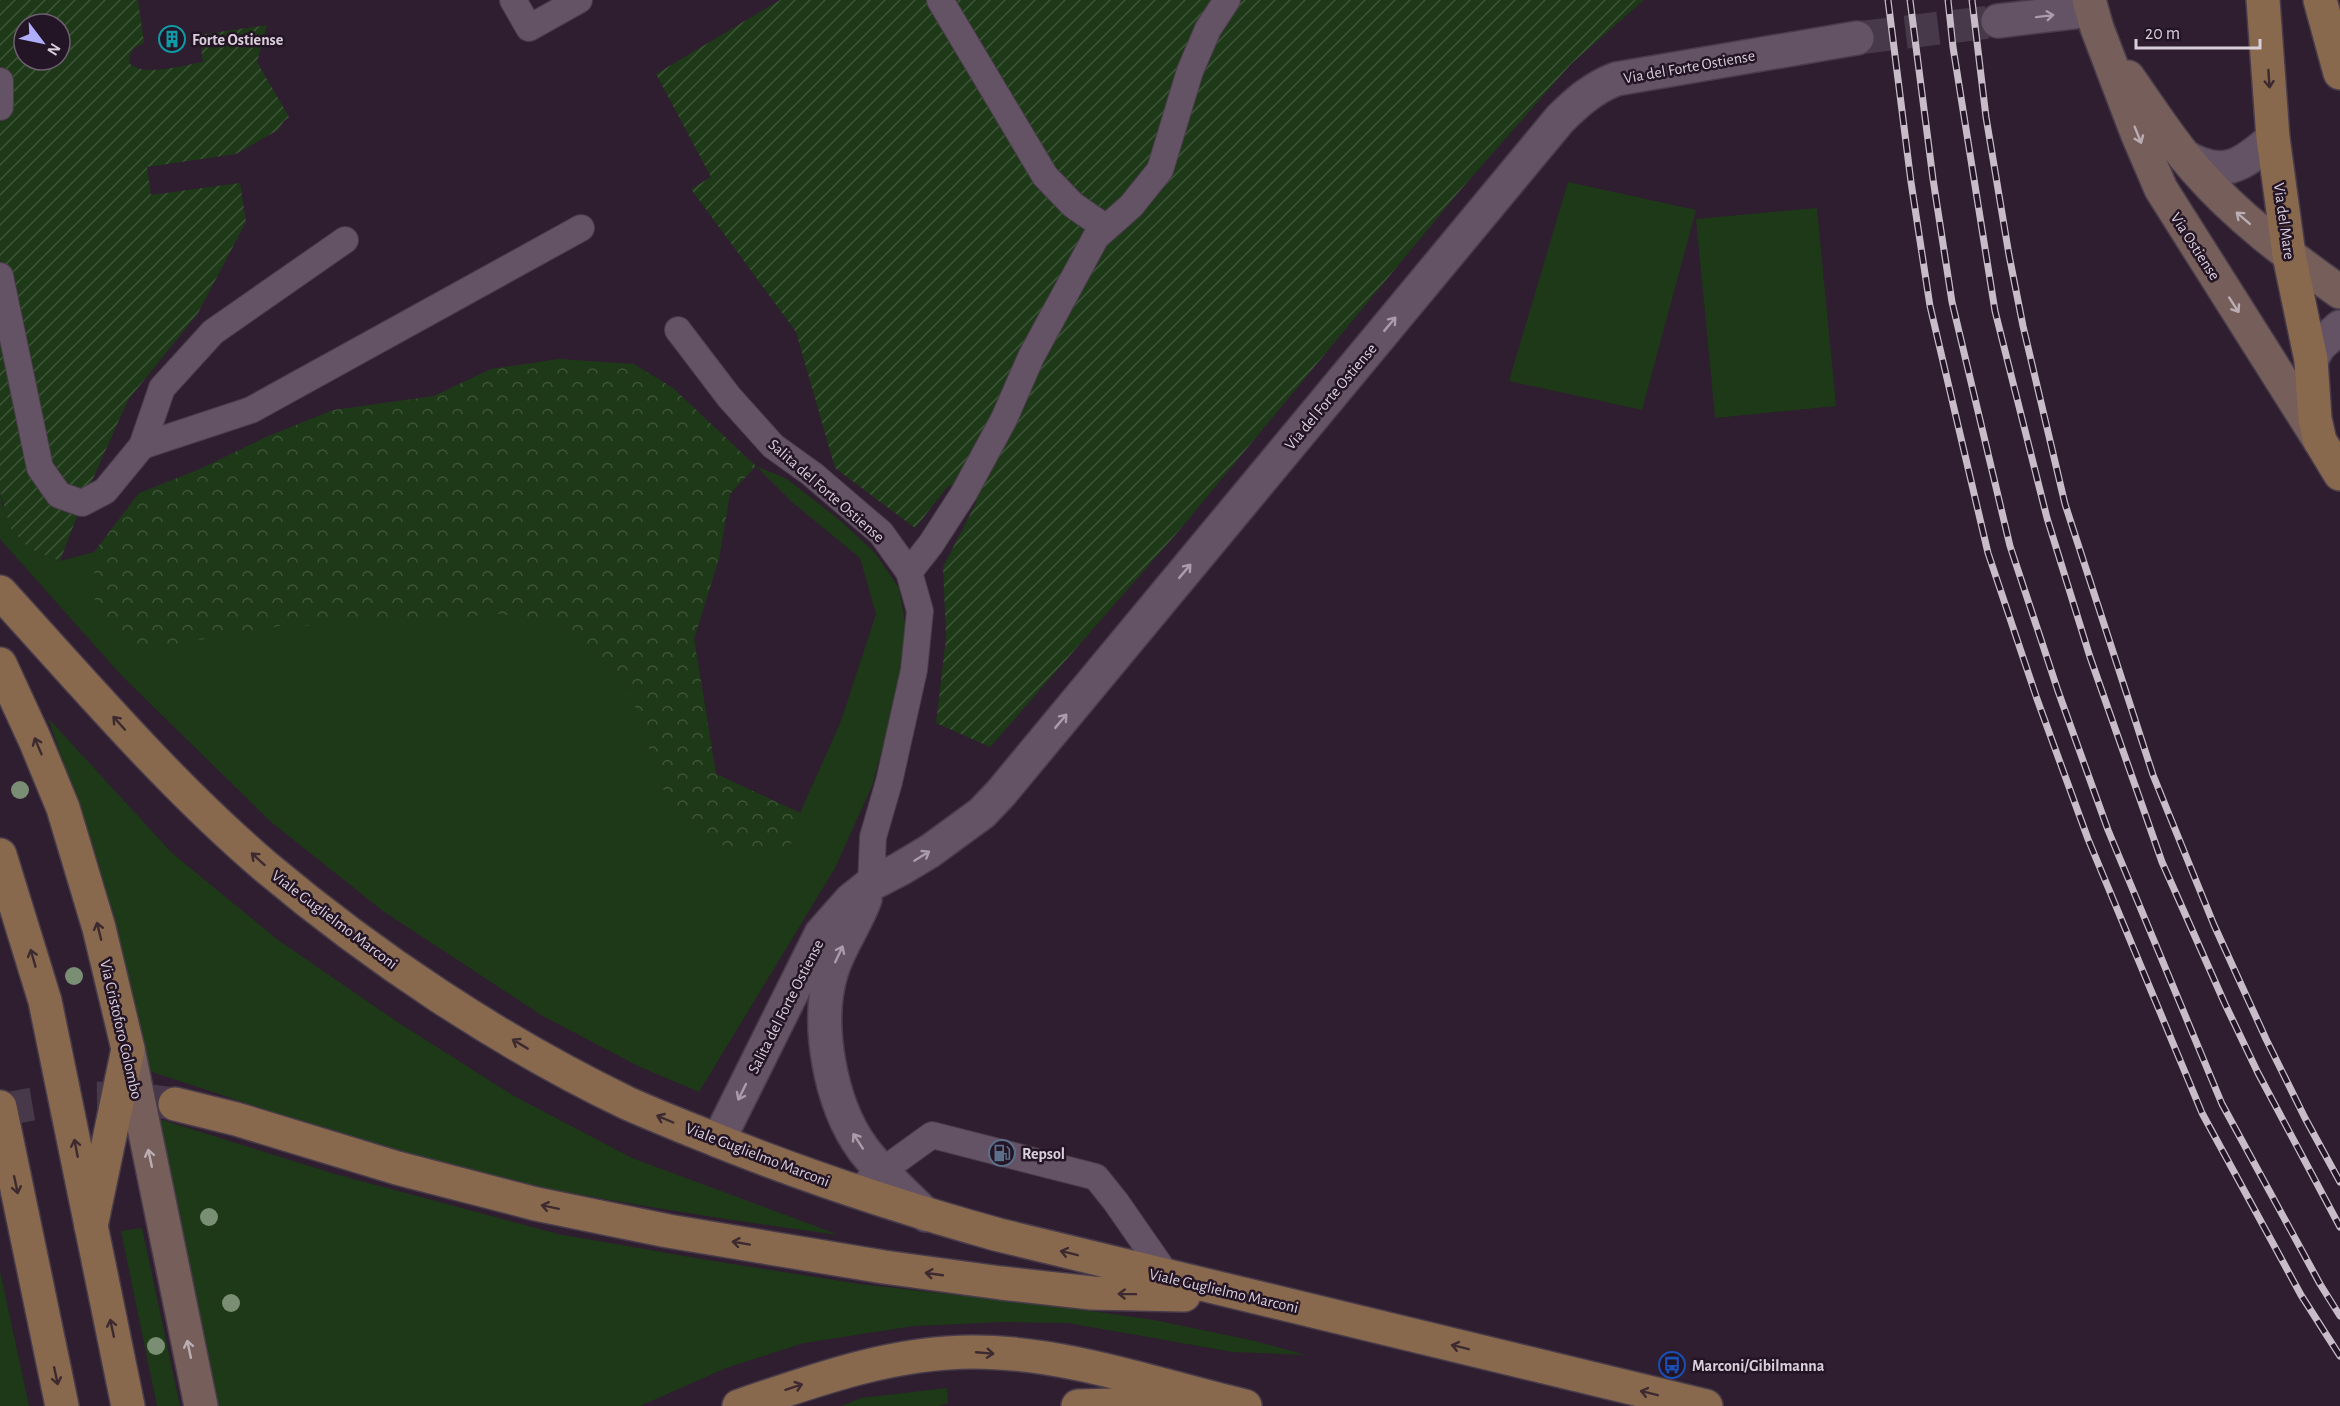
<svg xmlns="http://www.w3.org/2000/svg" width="2340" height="1406" viewBox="0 0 2340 1406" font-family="'Alegreya Sans',sans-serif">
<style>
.green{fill:#1e3917}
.forest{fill:url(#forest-crowns)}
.garden{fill:url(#garden-furrows);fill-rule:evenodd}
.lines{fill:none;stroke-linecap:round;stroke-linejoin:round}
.minor-tunnel{stroke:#48394a;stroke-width:33;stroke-dasharray:33 16;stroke-linecap:butt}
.primary-tunnel{stroke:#48394a;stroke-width:33;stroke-dasharray:33 16;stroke-linecap:butt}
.service-casing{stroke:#493c4a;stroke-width:28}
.minor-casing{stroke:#493c4a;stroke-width:36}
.tertiary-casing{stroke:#493c4a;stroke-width:36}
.secondary-casing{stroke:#493c4a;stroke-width:36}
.primary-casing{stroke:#493c4a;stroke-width:36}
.service{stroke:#645265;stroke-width:26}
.minor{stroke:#645265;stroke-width:33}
.tertiary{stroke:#645265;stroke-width:33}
.secondary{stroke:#765e5a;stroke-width:33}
.primary{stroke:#89694e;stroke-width:33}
.rail-casing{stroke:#c7bcc8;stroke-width:7}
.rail{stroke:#241526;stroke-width:4.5;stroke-dasharray:14;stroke-linecap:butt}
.tree{fill:#798e72}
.oneway{stroke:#aa9dab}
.oneway2{stroke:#3d2a30}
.oneway3{stroke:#bbadb4}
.labels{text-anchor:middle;stroke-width:5;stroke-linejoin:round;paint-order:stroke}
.poi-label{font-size:16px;font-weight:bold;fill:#d9cfda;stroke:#241526;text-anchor:start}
.street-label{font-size:16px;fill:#d9cfda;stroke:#241526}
</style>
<defs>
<pattern id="forest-crowns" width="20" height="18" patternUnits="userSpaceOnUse" patternTransform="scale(1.5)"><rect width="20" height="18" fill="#1e3917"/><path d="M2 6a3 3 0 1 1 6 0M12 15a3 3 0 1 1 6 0" fill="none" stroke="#3e5538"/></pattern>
<pattern id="garden-furrows" width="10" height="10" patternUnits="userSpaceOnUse" patternTransform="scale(1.5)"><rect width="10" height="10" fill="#1e3917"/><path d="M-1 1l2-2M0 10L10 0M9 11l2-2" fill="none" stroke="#3e5538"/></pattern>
</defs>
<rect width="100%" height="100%" fill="#2e1e30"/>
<g class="green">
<path d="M1568,182L1696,210L1642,410L1509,381Z"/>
<path d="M1817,208L1836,406L1715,418L1696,219Z"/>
<path d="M756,466L787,479L842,522L875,553L899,588L906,628L900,682L872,786L835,868L699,1092L638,1066L541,1015L383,911L271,822L121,675L0,539V492L2,504L30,549L60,561L94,552L694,639L716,774L800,813L841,721L876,614L860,558L792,502Z"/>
<path d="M48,718L172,853L278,940L399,1023L514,1096L632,1158L839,1235C729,1220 620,1204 512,1181C388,1154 266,1109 146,1070L126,969L102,876Z"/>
<path d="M159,1119L335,1174L558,1234L707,1260L860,1284L1063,1307L1154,1320L1255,1341L1306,1355L1233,1352L1068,1323L1004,1322L914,1326L804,1343L726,1368L640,1406H214Z"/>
<path d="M142,1228L180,1406H157L121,1231Z"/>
<path d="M0,1271L29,1406H0Z"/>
<path d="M947,1388L948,1403L938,1406H841L861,1398Z"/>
</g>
<path class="forest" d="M559,359L634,364L673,388L756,466L730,494L719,559L694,639L716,774L800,813L789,851L736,852L694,831L660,785L638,711L605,663L556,621L490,613L446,622L279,626L142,650L95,619L94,552L139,493L200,469L266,437L333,410L434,396L491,369Z"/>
<g class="garden">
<path d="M0,0H138L144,43L134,48L129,57L130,64C146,77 183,65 203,62L199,35L267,25L257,62L289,117L284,121L278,130L236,154L147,167L151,195L240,183L246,222L198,313L128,400L82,503L60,561L30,549L11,529L0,492ZM24,24H60V60H24Z"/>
<path d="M780,0H1644L1571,64L1462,188L1182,527L990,747L936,723L946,638L943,567L977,501L949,485L915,528L835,468L796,332L691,189L711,177L656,74Z"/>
</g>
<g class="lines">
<path class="minor-tunnel" d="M1857,38L1998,21"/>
<path class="primary-tunnel" d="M0,1111C58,1096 116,1095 175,1104"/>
<defs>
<g id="service">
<path d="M513,0L529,28L579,0"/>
<path d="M940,0L1045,176L1073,205L1106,228"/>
<path d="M0,81V107"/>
<path d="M0,276L40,468L59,495L82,503L105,491L142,446L162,388L213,332L345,240"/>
<path d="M678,330L729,397L773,446L812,474L881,533L909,572L920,611L914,670L889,782L873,837L871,884"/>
<path d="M142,446L251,410L581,228"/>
<path d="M909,572L931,544L964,493L1004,419L1031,357L1096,237L1131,206L1160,170L1190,71L1208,29L1227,0"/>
<path d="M867,1182L932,1135L1096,1177L1116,1202L1168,1277"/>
</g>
<g id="minor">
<path d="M1998,21L2091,10"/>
<path d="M865,899C856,924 840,945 832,970C815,1022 830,1104 863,1149C881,1173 904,1193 926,1215"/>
<path d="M718,1141L821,934L851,900L871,884L900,869L930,851L982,813L1001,793L1560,119C1577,102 1593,88 1616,79L1857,38"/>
</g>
<g id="tertiary">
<path d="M2184,156C2223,179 2242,166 2273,138"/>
<path d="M2311,360L2319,346L2340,327"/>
</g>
<g id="secondary">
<path d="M2089,0L2097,28L2137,133L2161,189L2320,441"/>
<path d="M2128,77C2150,108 2171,142 2196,170C2238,218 2288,255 2340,292"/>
<path d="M128,1049L201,1406"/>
</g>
<g id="primary">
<path d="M2263,0L2273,138L2289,255L2311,360L2315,419L2320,441L2340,474"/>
<path d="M2320,0L2340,73"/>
<path d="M0,592C86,686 169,784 266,867C373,957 500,1042 627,1103C649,1113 672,1122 694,1131C793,1172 895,1206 999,1235L1706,1406"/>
<path d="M0,664L35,740L63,808L99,928L128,1049L91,1226"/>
<path d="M0,855L45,1001L128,1406"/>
<path d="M175,1104L236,1119L397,1168L536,1204L668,1231L884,1267L1001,1283L1092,1293L1184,1295"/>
<path d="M0,1107L62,1406"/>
<path d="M739,1406C815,1380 892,1352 973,1352C1066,1352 1156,1385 1245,1406"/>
<path d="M1078,1406L1187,1403"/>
</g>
</defs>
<use href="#service" class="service-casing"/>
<use href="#minor" class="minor-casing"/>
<use href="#tertiary" class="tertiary-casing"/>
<use href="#secondary" class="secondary-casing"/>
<use href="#primary" class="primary-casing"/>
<use href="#service" class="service"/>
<use href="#minor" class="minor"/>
<use href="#tertiary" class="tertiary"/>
<use href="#secondary" class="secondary"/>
<use href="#primary" class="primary"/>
<defs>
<g id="rail">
<path d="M1888,0L1911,182L1930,306L1988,553L2037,699L2088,839L2202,1113L2301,1295L2340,1356"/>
<path d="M1910,0L1933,179L1952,302L2010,546L2058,691L2108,830L2222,1104L2320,1284L2340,1316"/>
<path d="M1948,0L1953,47L1995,311L2047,518L2090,657L2162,862L2225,1004L2258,1073L2340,1227"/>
<path d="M1972,0L1986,117L2009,255L2023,326L2065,504L2153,775L2214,925L2266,1039L2305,1118L2340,1182"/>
</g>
</defs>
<use href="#rail" class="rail-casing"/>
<use href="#rail" class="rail"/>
</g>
<g class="tree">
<circle cx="20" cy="790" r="9"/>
<circle cx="74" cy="976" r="9"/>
<circle cx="209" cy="1217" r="9"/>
<circle cx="231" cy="1303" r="9"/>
<circle cx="156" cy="1346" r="9"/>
</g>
<defs><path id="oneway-shaft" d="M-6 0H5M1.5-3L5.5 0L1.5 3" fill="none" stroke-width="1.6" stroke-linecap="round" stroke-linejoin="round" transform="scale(1.5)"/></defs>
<g class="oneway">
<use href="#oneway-shaft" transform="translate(2045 16) rotate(-7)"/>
<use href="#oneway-shaft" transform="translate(1390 324) rotate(-50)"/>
<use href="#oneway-shaft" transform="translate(1185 571) rotate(-50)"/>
<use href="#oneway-shaft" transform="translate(1061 721) rotate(-50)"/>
<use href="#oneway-shaft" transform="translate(922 856) rotate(-32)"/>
<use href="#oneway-shaft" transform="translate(839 954) rotate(-65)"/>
<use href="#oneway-shaft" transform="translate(742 1092) rotate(116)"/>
<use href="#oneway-shaft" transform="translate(858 1141) rotate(-123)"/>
</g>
<g class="oneway2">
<use href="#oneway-shaft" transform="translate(2269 79) rotate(86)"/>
<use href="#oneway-shaft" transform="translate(119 723) rotate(-132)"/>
<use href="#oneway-shaft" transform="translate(38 746) rotate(-113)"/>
<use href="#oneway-shaft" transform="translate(258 859) rotate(-138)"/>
<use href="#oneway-shaft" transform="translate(99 931) rotate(-104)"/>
<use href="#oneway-shaft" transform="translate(33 958) rotate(-106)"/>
<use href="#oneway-shaft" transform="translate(520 1044) rotate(-149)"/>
<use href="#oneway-shaft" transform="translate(665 1119) rotate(-157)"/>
<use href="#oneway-shaft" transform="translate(76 1148) rotate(-101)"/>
<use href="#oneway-shaft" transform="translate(16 1185) rotate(78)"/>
<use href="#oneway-shaft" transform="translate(550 1207) rotate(-168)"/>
<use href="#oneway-shaft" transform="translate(741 1243) rotate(-170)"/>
<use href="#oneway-shaft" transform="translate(1069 1253) rotate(-166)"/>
<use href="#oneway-shaft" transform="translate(934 1274) rotate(-172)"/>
<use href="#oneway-shaft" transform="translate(1127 1294) rotate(-179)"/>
<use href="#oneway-shaft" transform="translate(112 1328) rotate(-102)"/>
<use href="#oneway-shaft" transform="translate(1460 1347) rotate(-166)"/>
<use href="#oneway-shaft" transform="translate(985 1353) rotate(5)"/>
<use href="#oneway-shaft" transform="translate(56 1376) rotate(78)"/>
<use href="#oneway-shaft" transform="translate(794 1387) rotate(-19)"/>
<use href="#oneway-shaft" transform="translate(1649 1393) rotate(-166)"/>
</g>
<g class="oneway3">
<use href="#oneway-shaft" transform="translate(2138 135) rotate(68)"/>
<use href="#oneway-shaft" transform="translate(2243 218) rotate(-139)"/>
<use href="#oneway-shaft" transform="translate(2234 305) rotate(57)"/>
<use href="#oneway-shaft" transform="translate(150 1158) rotate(-102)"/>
<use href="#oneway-shaft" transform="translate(189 1349) rotate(-102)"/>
</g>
<defs>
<symbol id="building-ring" viewBox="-11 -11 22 22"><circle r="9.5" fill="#241526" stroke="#0f9aa8" stroke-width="1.5"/><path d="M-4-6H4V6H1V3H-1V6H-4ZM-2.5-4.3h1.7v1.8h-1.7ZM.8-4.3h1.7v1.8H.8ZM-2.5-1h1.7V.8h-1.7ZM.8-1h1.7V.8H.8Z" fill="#0f9aa8"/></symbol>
<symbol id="fuel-ring" viewBox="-11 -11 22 22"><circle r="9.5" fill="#241526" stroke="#5c6f8a" stroke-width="1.5"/><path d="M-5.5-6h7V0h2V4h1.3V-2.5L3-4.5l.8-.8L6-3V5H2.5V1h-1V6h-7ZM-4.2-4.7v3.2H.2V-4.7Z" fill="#5c6f8a"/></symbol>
<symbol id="bus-ring" viewBox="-11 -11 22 22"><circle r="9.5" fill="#241526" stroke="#1a4fb4" stroke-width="1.5"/><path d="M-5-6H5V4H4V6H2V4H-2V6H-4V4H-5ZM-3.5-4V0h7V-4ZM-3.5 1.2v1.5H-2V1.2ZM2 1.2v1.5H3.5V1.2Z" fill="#1a4fb4"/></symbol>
</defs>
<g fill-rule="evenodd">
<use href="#building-ring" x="157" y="24" width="30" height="30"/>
<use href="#fuel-ring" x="987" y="1138" width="30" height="30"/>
<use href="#bus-ring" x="1657" y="1350" width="30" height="30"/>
</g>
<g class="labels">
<g class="poi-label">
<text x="192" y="45">Forte Ostiense</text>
<text x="1022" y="1159">Repsol</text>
<text x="1692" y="1371">Marconi/Gibilmanna</text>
</g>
<g class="street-label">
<text transform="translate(1689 66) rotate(-10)" y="6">Via del Forte Ostiense</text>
<text transform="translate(2285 221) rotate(82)" y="6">Via del Mare</text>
<text transform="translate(2196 246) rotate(57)" y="6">Via Ostiense</text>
<text transform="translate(1330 396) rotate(-50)" y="6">Via del Forte Ostiense</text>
<text transform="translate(827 490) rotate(41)" y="6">Salita del Forte Ostiense</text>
<text transform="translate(335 919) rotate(37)" y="6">Viale Guglielmo Marconi</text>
<text transform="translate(785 1006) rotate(-63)" y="6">Salita del Forte Ostiense</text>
<text transform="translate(122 1029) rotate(77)" y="6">Via Cristoforo Colombo</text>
<text transform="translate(758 1154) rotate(21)" y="6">Viale Guglielmo Marconi</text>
<text transform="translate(1224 1290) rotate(13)" y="6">Viale Guglielmo Marconi</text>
</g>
</g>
<g transform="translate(42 42) rotate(122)"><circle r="28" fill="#241526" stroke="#6c5f6e" stroke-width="1.5"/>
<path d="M0-4.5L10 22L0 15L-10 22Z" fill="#afaefa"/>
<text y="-9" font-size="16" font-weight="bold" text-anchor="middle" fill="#d9cfda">N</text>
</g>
<path d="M2136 39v9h124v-9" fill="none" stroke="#d9cfda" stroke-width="3"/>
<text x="2145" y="39" font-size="18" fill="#d9cfda" stroke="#241526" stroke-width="4.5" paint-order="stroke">20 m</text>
</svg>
